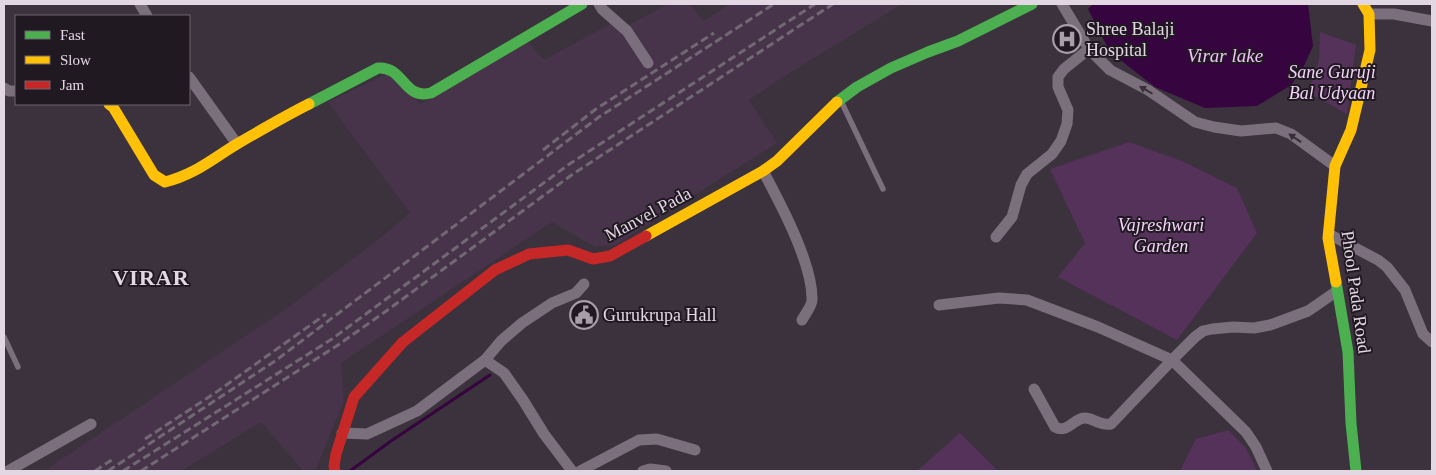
<svg xmlns="http://www.w3.org/2000/svg" width="1436" height="475" viewBox="0 0 1436 475" font-family="Georgia,serif">
<style>
.built{fill:#47344a}
.green{fill:#54325a}
.water{fill:#36043e}
.lines{fill:none;stroke-linecap:round;stroke-linejoin:round}
.stream{stroke:#36043e;stroke-width:3}
.lane{stroke:#7b6e7d;stroke-width:5.5}
.street{stroke:#7b6e7d;stroke-width:11}
.fast{stroke:#4caf50;stroke-width:11}
.slow{stroke:#ffc107;stroke-width:11}
.jam{stroke:#c62828;stroke-width:11}
.rail{stroke:#726874;stroke-width:3;stroke-dasharray:8 4;stroke-linecap:butt}
.oneway{fill:#372e39}
.labels{text-anchor:middle;stroke-width:4;stroke-linejoin:round;paint-order:stroke}
.poi-label{font-size:18px;fill:#e2d7e3;stroke:#201922;text-anchor:start}
.park-label{font-size:18px;font-style:italic;fill:#f4d4f9;stroke:#201922}
.street-label{font-size:18px;fill:#e2d7e3;stroke:#201922}
.water-label{font-size:19px;font-style:italic;fill:#f1c2f8;stroke:#201922}
.district-label{font-size:22px;font-weight:bold;letter-spacing:1px;fill:#e2d7e3;stroke:#201922}
</style>
<rect width="100%" height="100%" fill="#3b323d"/>
<path class="built" d="M668,4H690L703,21L730,4H902L778,80L749,100L777,143L615,245L595,247L552,222L341,363L344,401L315,471H303L261,422L181,471H44L289,307L379,239L410,213L328,102L386,74L397,81L420,104L430,99L528,42L544,60L621,18L627,26Z"/>
<g class="green">
<path d="M1320,32L1356,45L1347,114L1308,92L1319,60Z"/>
<path d="M1129,142L1182,161L1237,188L1257,233L1177,340L1058,277L1085,243L1050,169Z"/>
<path d="M1228,430L1246,448L1257,471H1180L1196,439Z"/>
<path d="M960,433L998,471H917Z"/>
</g>
<path class="water" d="M1093,4H1308L1313,46L1303,68L1291,85L1257,106L1205,108L1155,87L1110,52L1088,9Z"/>
<g class="lines">
<path class="stream" d="M350,471L391,441L490,375"/>
<g class="lane">
<path d="M841,101L883,189"/>
<path d="M4,337L18,367"/>
</g>
<g class="street">
<path d="M140,4L147,16"/>
<path d="M599,4L602,9L627,31L648,63"/>
<path d="M1062,4L1089,49L1110,70L1148,90L1195,122L1214,127L1241,131L1276,128L1291,134L1335,166"/>
<path d="M1369,14H1394L1432,21"/>
<path d="M189,77L237,144"/>
<path d="M4,88L9,91H16"/>
<path d="M763,171C780,203 813,264 812,300C812,306 805,314 802,320"/>
<path d="M1329,234L1378,260L1387,267L1405,290L1423,334L1432,342"/>
<path d="M996,237L1012,217L1021,185L1027,174L1052,154L1061,141L1067,124L1068,110L1058,87V77L1064,69L1089,49"/>
<path d="M939,305L999,298L1027,300L1098,327L1172,360L1246,432L1256,447L1267,471"/>
<path d="M485,360L501,341L522,323L552,303L576,293L584,284"/>
<path d="M1034,389L1055,427C1067,434 1073,419 1084,418C1092,417 1099,426 1111,424L1172,360L1195,337L1203,331L1212,329L1233,327L1254,328L1270,325L1308,311L1337,291"/>
<path d="M342,433L367,434L417,411L485,360L504,373L523,400L544,434L572,471"/>
<path d="M8,471L91,424"/>
<path d="M580,471L639,440L657,439L695,450"/>
<path d="M643,471L650,469L666,471"/>
</g>
<g class="fast">
<path d="M837,102L857,87L891,68L928,52L958,41L1032,4"/>
<path d="M309,104L378,68C404,66 403,100 431,93L582,4"/>
<path d="M1336,282L1348,352L1351,423L1356,471"/>
</g>
<g class="slow">
<path d="M109,104L113,107L154,175L165,182C194,175 212,159 237,144C261,130 285,116 309,104"/>
<path d="M646,236L763,171L777,161L837,102"/>
<path d="M1336,282L1328,238L1335,166L1351,130L1370,50L1369,14L1363,4"/>
</g>
<path class="jam" d="M335,471L334,466L336,454L354,397L403,342L495,270L529,254L568,250L593,259L610,256L646,236"/>
<g class="rail">
<path d="M543,150L596,109L714,33"/>
<path d="M145,439L215,393L326,314"/>
<path d="M95,471L113,459"/>
<path d="M108,471L275,361L599,117L774,4"/>
<path d="M123,471L332,339L568,165L815,4"/>
<path d="M141,471L338,345L389,309L573,174L833,4"/>
</g>
</g>
<defs><path id="oneway-solid" d="M-6-.8H1V-3.2L6.5 0L1 3.2V.8H-6Z" transform="scale(1.25)"/></defs>
<g class="oneway">
<use href="#oneway-solid" transform="translate(1146 90) rotate(-150)"/>
<use href="#oneway-solid" transform="translate(1295 138) rotate(-146)"/>
</g>
<defs>
<symbol id="hospital-ring" viewBox="-11 -11 22 22"><circle r="9.5" fill="#201922" stroke="#a89da9" stroke-width="1.5"/><path d="M-5-5h3v3.5h4V-5h3V5h-3V1.5h-4V5h-3Z" fill="#a89da9"/></symbol>
<symbol id="civic-ring" viewBox="-11 -11 22 22"><circle r="9.5" fill="#201922" stroke="#a89da9" stroke-width="1.5"/><path d="M-.6-6.5H3V-4.5H.6V-3L4-1V1h2V6H-6V1h2V-1L-.6-3ZM-1.2 2.5V6h2.4V2.5Z" fill="#a89da9"/></symbol>
</defs>
<g fill-rule="evenodd">
<use href="#hospital-ring" x="1051" y="23" width="32" height="32"/>
<use href="#civic-ring" x="568" y="299" width="32" height="32"/>
</g>
<g class="labels">
<g class="poi-label">
<text x="1086" y="35">Shree Balaji<tspan x="1086" dy="21">Hospital</tspan></text>
<text x="603" y="321">Gurukrupa Hall</text>
</g>
<g class="park-label">
<text x="1332" y="78">Sane Guruji<tspan x="1332" dy="21">Bal Udyaan</tspan></text>
<text x="1161" y="231">Vajreshwari<tspan x="1161" dy="21">Garden</tspan></text>
</g>
<g class="street-label">
<text transform="translate(648 214) rotate(-28)" y="6">Manvel Pada</text>
<text transform="translate(1356 292) rotate(82)" y="6">Phool Pada Road</text>
</g>
<g class="water-label">
<text x="1225" y="62">Virar lake</text>
</g>
<g class="district-label">
<text x="151" y="285">VIRAR</text>
</g>
</g>
<rect width="1436" height="475" fill="none" stroke="#e2d7e3" stroke-width="10"/>
<rect x="15" y="15" width="175" height="90" fill="#201922" stroke="#6e656f"/>
<rect x="25" y="31" width="25" height="8" fill="#4caf50" stroke="#6e656f"/>
<text x="60" y="40" font-size="15" fill="#e2d7e3">Fast</text>
<rect x="25" y="56" width="25" height="8" fill="#ffc107" stroke="#6e656f"/>
<text x="60" y="65" font-size="15" fill="#e2d7e3">Slow</text>
<rect x="25" y="81" width="25" height="8" fill="#c62828" stroke="#6e656f"/>
<text x="60" y="90" font-size="15" fill="#e2d7e3">Jam</text>
</svg>
